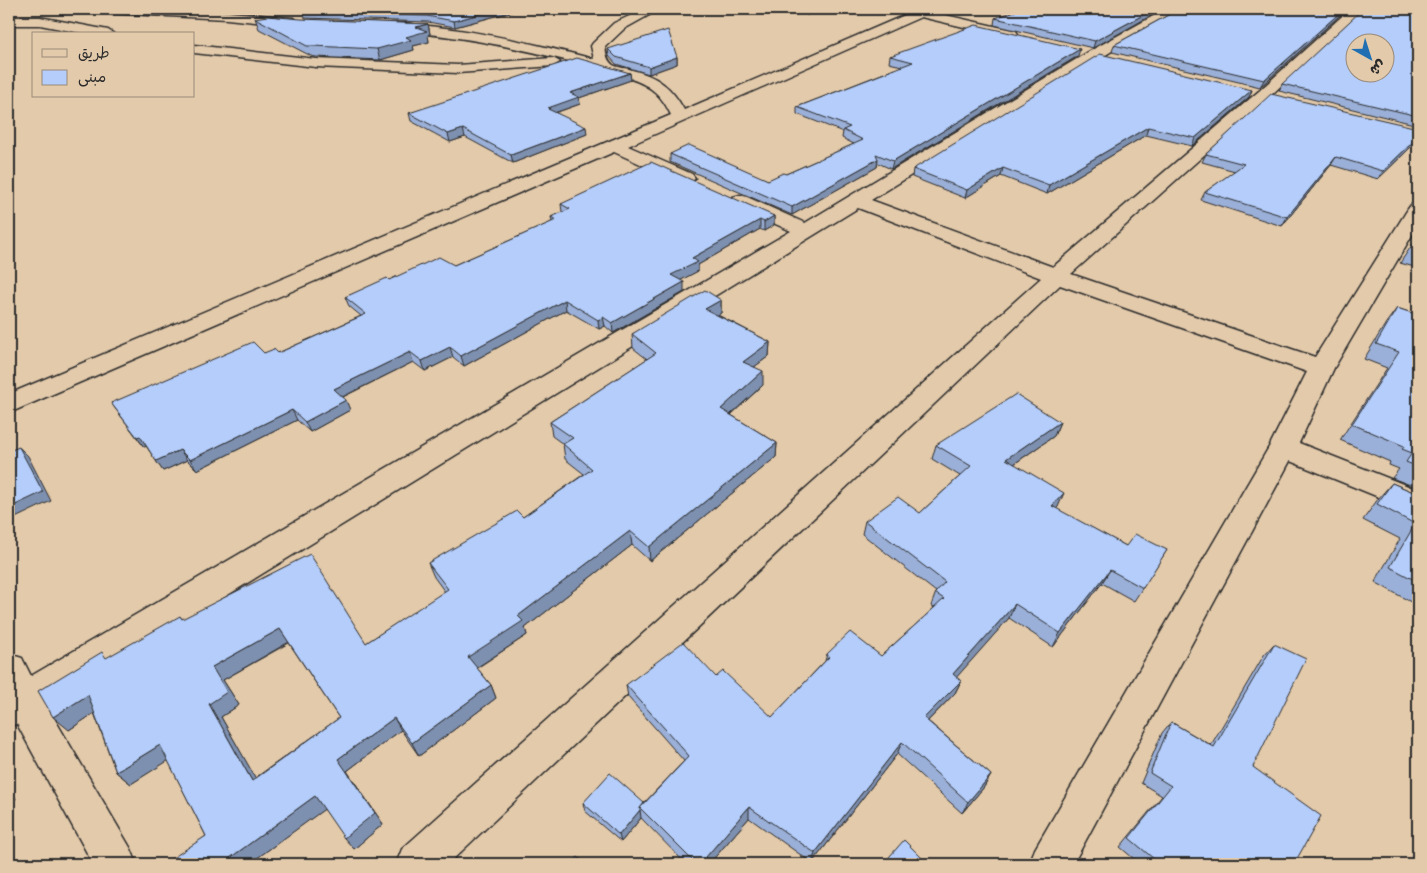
<svg xmlns="http://www.w3.org/2000/svg" width="1427" height="873" viewBox="0 0 1427 873" font-family="Mynerve,'Playpen Sans Arabic',sans-serif">
<style>
.lines{fill:none;stroke-linecap:round;stroke-linejoin:round}
.minor-casing{stroke:#2b2b2b;stroke-width:3}
.minor{fill:#e3caab;fill-rule:evenodd}
.wall{fill:#9bb0d8;stroke:#2b2b2b;fill-rule:evenodd}
.shaded-wall{fill:#7e90b0;stroke:#2b2b2b}
.building{fill:#b4cdfb;stroke:#2b2b2b;fill-rule:evenodd}
</style>
<rect width="100%" height="100%" fill="#e3caab"/>
<filter id="ink" filterUnits="userSpaceOnUse"><feTurbulence type="fractalNoise" baseFrequency=".02" numOctaves="2"/><feDisplacementMap in="SourceGraphic" scale="10" xChannelSelector="R" yChannelSelector="G"/><feConvolveMatrix kernelMatrix="1 2 1 2 8 2 1 2 1" color-interpolation-filters="sRGB"/></filter>
<g filter="url(#ink)">
<g class="lines">
<defs>
<g id="minor">
<path d="M102,9C166,5 231,12 294,18L300,22L294,26L227,19L108,13Z"/>
<path d="M645,9H660L624,29L605,47C606,53 607,61 613,65C618,68 627,68 632,70C657,76 672,87 684,110L919,9H935L932,12L1016,31L1018,34L1011,38L921,17L628,146L692,174L695,178L692,182L686,183L680,182L614,152L9,413V394L671,115C662,96 652,86 631,79C554,55 474,36 392,31L386,27L387,24C400,21 416,25 429,26C485,32 540,45 594,59L591,46L593,43L614,23Z"/>
<path d="M1166,9H1180L871,200L1053,267L1259,91L1350,9H1363L1269,97L1071,274L1315,357L1408,209L1411,205L1418,203V225L1334,368L1299,443L1418,490V513L1290,461L1073,864H1029L1035,849L1269,447L1307,372L1060,285L448,864H396L402,849L1041,278L858,208L47,706L131,849L137,864H93L17,724L9,726V654L22,658L31,676L791,231L733,205L730,201L733,197L740,195L747,197L805,223L1090,51Z"/>
<path d="M9,17H40L108,30L114,34H86L40,25H9Z"/>
<path d="M194,45L316,59L458,65L553,58L560,62L553,66L458,73L316,67L194,53Z"/>
</g>
</defs>
<use href="#minor" class="minor-casing"/>
<use href="#minor" class="minor"/>
</g>
<g class="wall">
<path d="M316,9H522L455,27L428,22L305,18L303,12Z"/>
<path d="M788,9H823L807,15Z"/>
<path d="M1163,9L1093,48L994,25L995,18Z"/>
<path d="M1179,9H1347L1260,87L1112,52L1114,45Z"/>
<path d="M1418,9V125L1279,91L1282,84Z"/>
<path d="M255,18L428,24L430,34L428,35L429,42L413,46L414,50L380,60L316,57L311,56L259,29Z"/>
<path d="M608,49L677,57V64L649,74L616,64L609,56Z"/>
<path d="M890,56H1078L891,169L878,163L877,167L792,215L670,162V154L768,180L786,174L854,144L842,138L843,132L797,114V107L902,66L889,63Z"/>
<path d="M630,73L631,80L579,98L580,104L555,113L587,134L513,163L465,137L450,142L411,121L409,113Z"/>
<path d="M1252,90L1249,97L1192,146L1146,135L1047,194L1001,176L965,198L912,177L913,169Z"/>
<path d="M1418,128V146L1413,145L1378,179L1331,165L1282,226L1201,200L1205,192L1235,171L1202,162L1206,154Z"/>
<path d="M561,204L774,216V225L764,231L760,229L698,265V271L680,280L684,292L613,333L605,326L599,329L566,310L464,366L453,357L425,371L413,362L343,397L350,410L310,432L297,420L197,470L187,460L163,471L146,446L144,447L111,403L264,353H278L361,316L349,306L345,297L389,280L454,265L552,222L551,217L562,212Z"/>
<path d="M1418,238V268L1400,263L1410,248Z"/>
<path d="M721,300V313L718,315L770,342L769,356L754,367L763,385L731,415L777,443L776,457L650,561L632,545L525,628L527,635L477,668L491,685L496,698L419,756L401,730L347,771L383,824L354,849L324,809L249,864H169L206,836L168,760L131,784L116,772L94,713L69,730L180,616L182,619L366,643L445,592L434,577L428,563L523,517L584,474L565,459L563,444L552,436L550,422L647,359L633,348L632,334ZM289,643L339,718L255,778L221,717L239,705L223,680Z"/>
<path d="M1397,308L1415,314L1418,308V488L1392,478L1399,469L1389,465L1390,462L1340,440L1387,368L1364,359L1386,323Z"/>
<path d="M1060,422L1054,436L1014,464L1058,507L1056,509L1126,546L1167,550L1134,601L1102,583L1053,647L1009,618L956,677L961,681L955,693L928,721L991,775L984,787L962,813L897,754L812,863L749,818L709,864H686L642,819L641,818L621,842L585,811L583,803H644L684,761L628,697L626,685L716,677L772,717L825,661L827,654L881,656L934,608L931,606L936,592L862,534L865,521L920,513L960,476L932,459L936,445Z"/>
<path d="M1392,483L1418,494V606L1375,582L1400,539L1363,520L1378,499Z"/>
<path d="M1274,644L1253,767L1294,864H1140L1120,847L1162,796L1141,783L1162,733L1171,722L1211,745L1264,655Z"/>
</g>
<g class="shaded-wall">
<path d="M498,9H522L455,27L454,21Z"/>
<path d="M808,9H823L807,15Z"/>
<path d="M1154,9H1163L1093,48L1095,41Z"/>
<path d="M1344,9H1347L1260,87L1264,80Z"/>
<path d="M428,24L430,34L428,35L429,42L413,46L414,50L380,60L377,49L416,27Z"/>
<path d="M1080,49L1078,56L891,169L893,161Z"/>
<path d="M677,57V64L649,74V67Z"/>
<path d="M630,73L631,80L579,98L580,104L551,114L548,108L570,93Z"/>
<path d="M1252,90L1249,97L1192,146L1195,138Z"/>
<path d="M586,127L587,134L513,163L511,155Z"/>
<path d="M1148,127L1146,135L1047,194L1049,185Z"/>
<path d="M463,129L465,137L450,142L448,134Z"/>
<path d="M1418,137L1413,145L1378,179L1383,171Z"/>
<path d="M1336,157L1331,165L1282,226L1287,217Z"/>
<path d="M878,159L877,167L792,215V207Z"/>
<path d="M1003,168L1001,176L965,198L967,190Z"/>
<path d="M774,216V225L764,231V222Z"/>
<path d="M760,220V229L698,265V271L672,285L671,275L692,258Z"/>
<path d="M684,282V292L613,333L612,323Z"/>
<path d="M565,300L566,310L464,366L461,356Z"/>
<path d="M721,300V313L705,323V309Z"/>
<path d="M603,317L605,326L599,329L598,320Z"/>
<path d="M770,342L769,356L742,376L743,362Z"/>
<path d="M450,347L453,357L425,371L422,361Z"/>
<path d="M410,352L413,362L338,399L334,389Z"/>
<path d="M763,371V385L721,423V409Z"/>
<path d="M346,400L350,410L310,432L305,422Z"/>
<path d="M292,410L297,420L197,470L190,460Z"/>
<path d="M1060,422L1054,436L1001,473L1006,459Z"/>
<path d="M140,436L147,446L144,447L137,437Z"/>
<path d="M777,443L776,457L650,561L649,547Z"/>
<path d="M19,447L28,456L51,501L9,521V508Z"/>
<path d="M180,450L187,460L163,471L156,461Z"/>
<path d="M1064,493L1058,507L1046,520L1052,506Z"/>
<path d="M630,531L632,545L525,628L527,635L473,670L468,657L518,616Z"/>
<path d="M1110,570L1102,583L1053,647L1060,633Z"/>
<path d="M1015,604L1009,618L948,687L953,674Z"/>
<path d="M280,629L289,642L223,680L239,705L221,717L264,793L252,781L209,704L212,667Z"/>
<path d="M961,681L955,693L919,730L924,718Z"/>
<path d="M491,685L496,698L419,756L412,743Z"/>
<path d="M88,695L102,708L69,730L53,717Z"/>
<path d="M394,718L401,730L347,771L383,824L354,849L344,838L338,759Z"/>
<path d="M902,742L897,754L812,863L815,853Z"/>
<path d="M160,745L174,757L131,784L116,772Z"/>
<path d="M991,775L984,787L962,813L968,802Z"/>
<path d="M9,784L16,799L9,804Z"/>
<path d="M315,796L326,808L249,864H233L230,858Z"/>
<path d="M749,807V818L709,864H700Z"/>
<path d="M640,810L641,818L621,842L619,835Z"/>
</g>
<g class="building">
<path d="M316,9H498L454,21L427,16L303,12Z"/>
<path d="M1021,9H1154L1095,41L995,18Z"/>
<path d="M1179,9H1344L1264,80L1114,45Z"/>
<path d="M1363,9H1418V116L1282,84ZM1354,42H1384V72H1354Z"/>
<path d="M267,16L301,19L428,24L416,27L427,31L406,37L411,40L377,49L313,46H307L255,18Z"/>
<path d="M976,25L1080,49L893,161L876,154L878,159L792,207L670,154L689,145L768,180L783,173L786,174L863,140L843,130L850,127L797,107L913,62L890,56Z"/>
<path d="M668,30L677,57L649,67L616,57L608,49Z"/>
<path d="M1100,54L1252,90L1195,138L1148,127L1049,185L1003,168L967,190L913,169Z"/>
<path d="M577,58L630,73L570,93L579,97L548,108H550L548,109L586,127L511,155L463,129L448,134L409,113Z"/>
<path d="M1271,94L1418,128V137L1383,171L1336,157L1287,217L1205,192L1244,164L1206,154Z"/>
<path d="M651,162L774,216L764,222L760,220L692,258L698,262L671,275L684,282L612,323L603,317L598,320L565,300L461,356L450,347L422,361L410,352L334,389L346,400L305,422L292,410L190,460L180,450L156,461L140,436L137,437L111,403L253,342L264,353L274,349L278,353L366,314L345,297L387,278L389,280L439,257L454,265L556,220L551,217L570,209L561,204Z"/>
<path d="M1418,238V251L1410,248Z"/>
<path d="M705,290L721,300L705,309L770,342L743,362L763,371L721,409L777,443L649,547L630,531L518,616L523,621L468,657L491,685L412,743L394,718L338,759L375,813L344,838L315,796L230,858L233,864H169L168,861L206,836L160,745L116,772L88,695L53,717L38,691L102,652L106,658L180,616L182,619L310,554L366,643L448,589L428,563L517,511L523,517L592,469L563,444L573,438L550,422L656,353L632,334ZM280,629L339,718L252,781L209,704L227,692L212,667Z"/>
<path d="M1397,308L1418,315V314V467L1406,462L1412,453L1402,449L1404,446L1352,424L1399,352L1376,344Z"/>
<path d="M1016,394L1060,422L1006,459L1064,493L1052,506L1126,546L1135,534L1167,550L1143,588L1110,570L1060,633L1015,604L953,674L961,681L924,718L991,775L968,802L902,742L815,853L749,807L700,864H696L640,808L689,756L626,685L683,642L716,677L723,671L772,717L829,657L827,654L850,632L881,656L944,599L935,593L945,582L865,521L898,497L920,513L971,466L936,445Z"/>
<path d="M19,447L43,492L9,508V451Z"/>
<path d="M1392,483L1418,494V582L1390,567L1415,524L1377,504Z"/>
<path d="M1274,644L1306,659L1253,767L1321,816L1294,864H1160L1129,838L1171,786L1150,773L1171,722L1214,747Z"/>
<path d="M610,773L644,803L640,808V810L619,835L583,803Z"/>
<path d="M904,840L928,864H883Z"/>
<path d="M578,857L585,864H572Z"/>
</g>
</g>
<rect width="1427" height="873" fill="none" stroke="#e3caab" stroke-width="30"/>
<rect x="15" y="15" width="1397" height="843" fill="none" stroke="#2b2b2b" stroke-width="2" filter="url(#ink)"/>
<rect x="32" y="32" width="162" height="65" fill="#e3caab" stroke="#998a78"/>
<rect x="42" y="49" width="25" height="8" fill="#e3caab" stroke="#998a78"/>
<text x="78" y="58" font-size="15" fill="#2b2b2b">طريق</text>
<rect x="42" y="70" width="25" height="15" fill="#b4cdfb" stroke="#998a78"/>
<text x="78" y="82" font-size="15" fill="#2b2b2b">مبنى</text>
<g transform="translate(1370 58) rotate(141)"><circle r="24" fill="#e3caab" stroke="#998a78"/>
<path d="M0-4L9 19L0 12L-9 19Z" fill="#1f6fb2"/>
<text y="-8" font-size="14" font-weight="bold" text-anchor="middle" fill="#2b2b2b">ش</text>
</g>
</svg>
